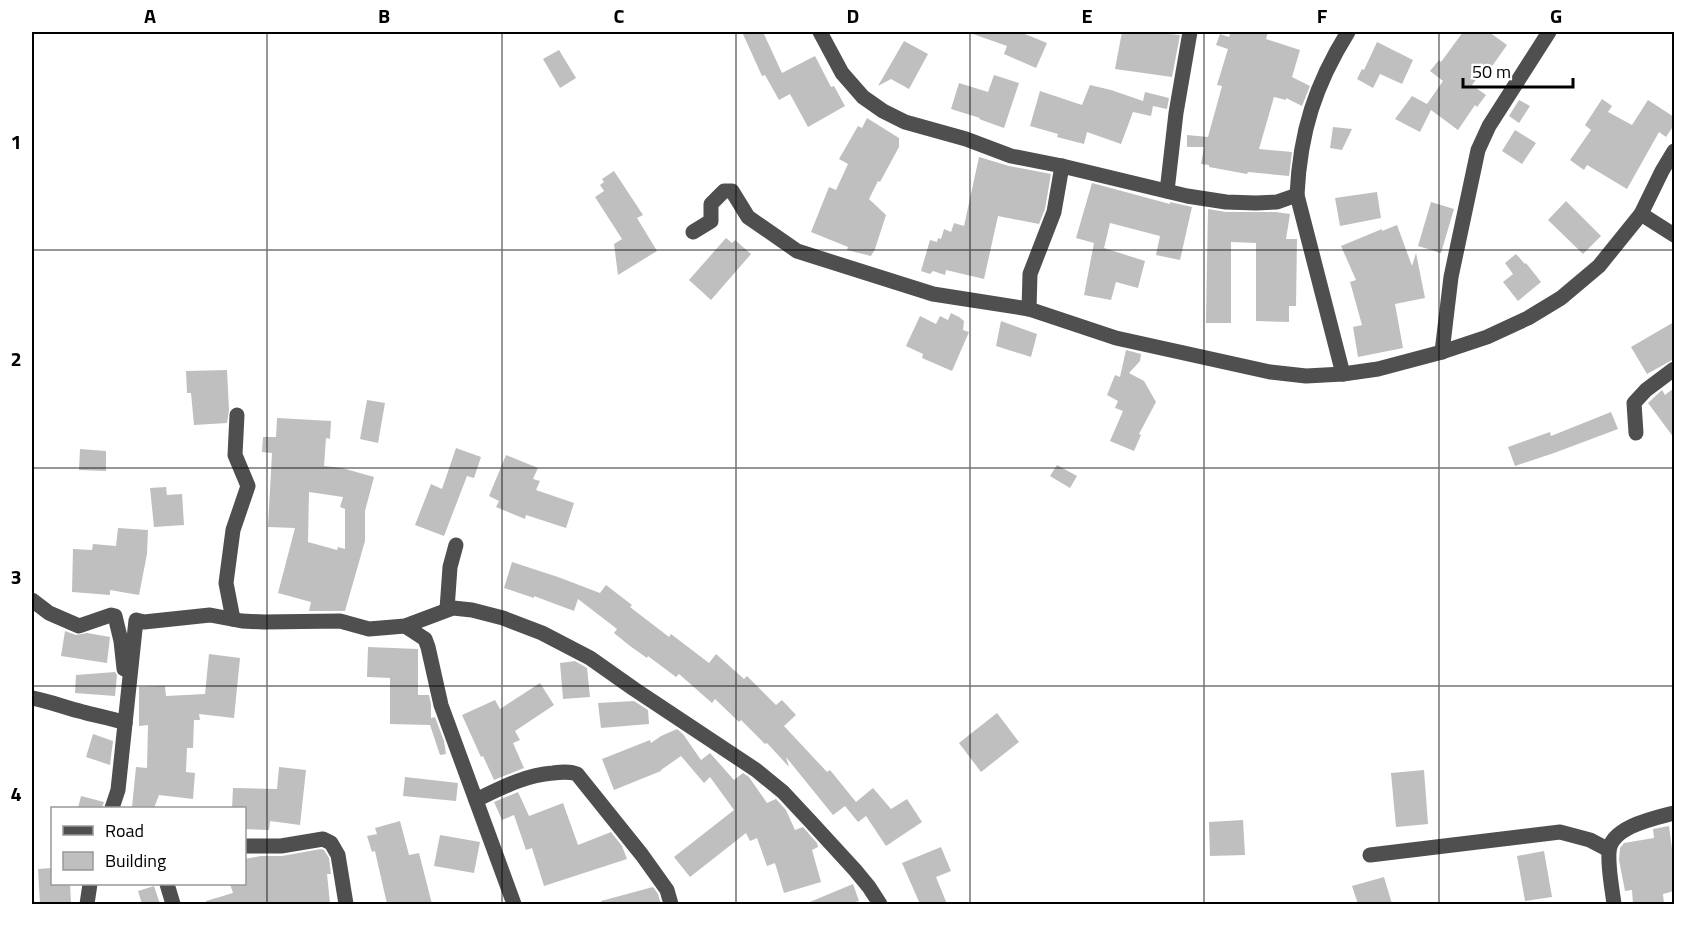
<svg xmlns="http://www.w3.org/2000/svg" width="1706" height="936" viewBox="0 0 1706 936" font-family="'Titillium Web',sans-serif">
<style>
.building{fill:#bfbfbf;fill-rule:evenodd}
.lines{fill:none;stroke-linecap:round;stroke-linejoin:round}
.minor{stroke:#4f4f4f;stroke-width:15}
.grid{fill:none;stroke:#000;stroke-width:1.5;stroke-opacity:0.55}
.neatline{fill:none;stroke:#000;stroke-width:2}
.grid-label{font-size:20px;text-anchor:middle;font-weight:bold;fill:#000}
</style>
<rect width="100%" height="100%" fill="#fff"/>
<g class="building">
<path d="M742,32H763L782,73L815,56L831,87L834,86L845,106L808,127L790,94L779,100L765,75L762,76Z"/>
<path d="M1122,32H1149L1180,35L1172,77L1115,69Z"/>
<path d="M1231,32H1268L1266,39L1300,50L1292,77L1310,86L1302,106L1286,98V100L1274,97L1259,149L1292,152L1289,176L1248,172L1247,174L1209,167V165L1201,164L1204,147H1187V135L1208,137L1222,86L1217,85L1228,49L1216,45L1220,34L1229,37Z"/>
<path d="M1463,32H1489L1507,45L1490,69L1486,66L1472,85L1486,95L1477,107L1475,105L1458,130L1431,110L1420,132L1395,119L1412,96L1427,104L1443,81L1430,71L1439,60L1441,62Z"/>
<path d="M970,33L1020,32L1047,43L1036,68L1004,54L1007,46Z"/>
<path d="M904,41L928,54L909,89L891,79L878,86Z"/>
<path d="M1377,42L1413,60L1402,84L1380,74L1373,88L1357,79L1362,69L1364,70Z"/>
<path d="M559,50L576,78L560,88L543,59Z"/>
<path d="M994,75L1019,83L1004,128L979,119L980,118L951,109L959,83L988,92Z"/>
<path d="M1090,85L1111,90L1143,101L1145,92L1169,98L1167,109L1153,106L1151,116L1133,112L1121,144L1087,132L1084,144L1057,137L1058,134L1030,126L1040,91L1082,105Z"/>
<path d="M1602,99L1612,106L1608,112L1632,125L1648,100L1674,117V125L1666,137L1659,132L1627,189L1587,165L1584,170L1570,160L1591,130L1585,125Z"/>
<path d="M1519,100L1530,106L1519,123L1509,116Z"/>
<path d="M867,118L899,138V147L880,182L878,181L869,199L886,215L875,249L871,256L847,250L848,247L811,232L829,187L836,190L848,164L839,159L858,126L862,128Z"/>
<path d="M1333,127L1352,129L1342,150L1330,148Z"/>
<path d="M1515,130L1536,143L1522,164L1502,151Z"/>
<path d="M979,157L1009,166L1051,174L1045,209L1039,224L998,216L984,279L946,270L945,275L933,271L930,274L921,271L930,240L937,242L938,238L941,239L944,229L951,232L954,223L964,226Z"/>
<path d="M614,171L643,215L637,218L657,251L618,275L614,244L622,239L595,197L604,191L600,185L604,182L602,179Z"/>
<path d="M1092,183L1170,204V202L1192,207L1180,260L1156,255L1160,236L1110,223L1104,248L1145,261L1138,288L1116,282L1111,300L1084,295L1094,243L1076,238Z"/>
<path d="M1377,192L1381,218L1340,226L1335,198Z"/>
<path d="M1566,201L1601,236L1583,254L1548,220Z"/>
<path d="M1431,202L1454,209L1441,253L1418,246Z"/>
<path d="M1208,209L1226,212H1276L1290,214L1286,239H1297L1296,306H1289V322L1256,321V243L1231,242V323H1206Z"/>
<path d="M1397,225L1412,266L1416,253L1425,298L1395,304L1403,348L1358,357L1353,327L1362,325L1350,282L1356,280L1341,246L1382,229V231Z"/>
<path d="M726,238L732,243L735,240L751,254L711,300L689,280Z"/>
<path d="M1516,254L1525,264L1526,263L1541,282L1518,301L1503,282L1513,274L1505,263Z"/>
<path d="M951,313L959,317L964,321L963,330L969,332L952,371L922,358L923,354L906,346L920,316L936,324L940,316L948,320Z"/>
<path d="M1001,321L1037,334L1031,357L996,346Z"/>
<path d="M1674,322V359L1647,374L1631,347Z"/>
<path d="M1126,350L1141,354L1140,361L1129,373L1144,381L1156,402L1139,434L1141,435L1134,451L1110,441L1123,411L1115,408L1118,401L1107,395L1115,375L1120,377Z"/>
<path d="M227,370L229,410L227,423L194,425L191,393H187L186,371Z"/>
<path d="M1674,388V438L1648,403L1662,390L1665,395Z"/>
<path d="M367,400L385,403L378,443L360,439Z"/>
<path d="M1611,412L1618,429L1554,453L1515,466L1508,447L1550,432L1551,436Z"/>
<path d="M277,418L331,421L330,439L326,438L324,466L342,468L374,477L365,511V541L345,611H309L311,602L278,593L295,528L268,527L272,453L262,452L263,437H276ZM309,492L343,497L340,507L345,509V549L338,547L337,550L308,542Z"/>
<path d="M456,448L481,457L474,478L467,476L444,536L415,525L431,484L442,489Z"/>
<path d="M80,449L106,451V471L79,470Z"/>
<path d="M506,455L538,468L533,479L540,481L536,490L574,503L566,528L526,515L525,519L496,507L499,501L489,496Z"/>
<path d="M1057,465L1077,476L1070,488L1050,476Z"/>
<path d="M166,487L167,495L182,494L184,525L154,527L150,488Z"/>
<path d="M118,528L148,530L147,554L139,595L110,590V595L72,592L73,549L92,550L93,544L116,546Z"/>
<path d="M512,562L558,577L600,593L606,585L632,605L630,607L669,637L671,634L709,663L716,654L744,679L747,676L776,705L782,700L796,715L784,726L827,772L830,770L856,802L873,788L891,809L907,799L922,822L886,846L866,816L858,822L845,806L833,815L786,757L789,767L767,743L765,744L741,720L739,722L715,699L712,703L679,674L676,677L648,656L647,658L630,646L614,633L617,629L578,599L574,611L534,596V598L504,588Z"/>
<path d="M65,631L76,635L87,633L110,637L107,663L61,656Z"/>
<path d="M368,647L418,649V695H429L431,704V718L435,717L444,741L446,754L440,755L430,725L390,724V678L367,677Z"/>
<path d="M209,654L240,658L234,718L199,714L200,720H194L193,748H187L186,772L195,773L193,799L159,795L154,808L132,807L136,767L147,768L148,725L139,726V687L165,686L166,696L205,694Z"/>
<path d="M575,661L587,668L590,697L563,699L560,663Z"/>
<path d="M115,672L117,675L115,696L75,693L76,675Z"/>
<path d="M540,683L554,705L515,731L520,740L513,743L524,768L494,780L483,756L481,757L462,715L495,700L500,709Z"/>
<path d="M634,701L648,710L649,724L601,728L598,703Z"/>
<path d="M997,713L1019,742L981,772L959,743Z"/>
<path d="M677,729L683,734L701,760L710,753L734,780L743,773L749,777L767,803L776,799L786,810L795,830L803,827L817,843L818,847L812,850L821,882L784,893L775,863L767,866L757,838L750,841L746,833L690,877L674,857L734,810L710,777L704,783L681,756L661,770V771L614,790L602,759L650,740L651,743L661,736Z"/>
<path d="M93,734L113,741L110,765L86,757Z"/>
<path d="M279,767L306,770L300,825L270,821L269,830L244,829V808H232L233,788L277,789Z"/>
<path d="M1424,770L1428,824L1396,827L1391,773Z"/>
<path d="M405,777L458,783L456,801L403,796Z"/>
<path d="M518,792L529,816L563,803L578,845L611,832L622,846L627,859L544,886L532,848L526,850L514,815L502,820L494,802Z"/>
<path d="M81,796L104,802L102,808H78Z"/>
<path d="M1243,820L1245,855L1210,856L1209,822Z"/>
<path d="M400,821L409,855L419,853L432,904H387L375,851L372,852L367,836L377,834L375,828Z"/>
<path d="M1669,826L1674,864V891L1663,894L1664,904H1633L1632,890L1625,891L1619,860L1620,848L1624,843L1654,838L1653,829Z"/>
<path d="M440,835L480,842L474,873L434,866Z"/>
<path d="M941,847L951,871L936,877L947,904H920L902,863Z"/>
<path d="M321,849L324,850L329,858L331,874H327L330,904H206V901L233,893L230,884H244V859L261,856H282Z"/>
<path d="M1544,851L1552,897L1525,901L1517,856Z"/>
<path d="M52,868V884H70L71,904H40L38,869Z"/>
<path d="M1384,877L1392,904H1358L1352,886Z"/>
<path d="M853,884L859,901L848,904H805Z"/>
<path d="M154,886L160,904H142L138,891Z"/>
<path d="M653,887L658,894L661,904H602L601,901Z"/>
</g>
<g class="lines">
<g class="minor">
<path d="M820,32L842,73L863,97L883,111L905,122L966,139L1011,156L1062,166L1187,196L1226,202L1256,203L1277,202L1297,195"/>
<path d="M1167,191L1176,113L1190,32"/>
<path d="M1641,214L1674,235"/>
<path d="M693,232L711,221V204L724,191H732L748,217L797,251L933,294L1029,309L1116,338L1270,372L1306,376L1343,374L1378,369L1442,352L1487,337L1528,318L1561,298L1599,266L1641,214L1662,171L1674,151"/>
<path d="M1029,309L1030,274L1054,212L1062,166"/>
<path d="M1442,352L1451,277L1478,150L1489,126L1549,32"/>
<path d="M1343,374L1297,195C1300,132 1315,85 1348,32"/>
<path d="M1636,433L1634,403L1646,390L1674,369"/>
<path d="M32,600L49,613L79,626L111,615L115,616L121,641L124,669"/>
<path d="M447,609L450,567L456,545"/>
<path d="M233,619L226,583L233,530L248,486L235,455L237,415"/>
<path d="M405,626L425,639L428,647L441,705L514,904"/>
<path d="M32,698C49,701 66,708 83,712C97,716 111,718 125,723"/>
<path d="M476,800C501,788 525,775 553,773C561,772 569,771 577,774L642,855L667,890L671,904"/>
<path d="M112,808L118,790L136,620L144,622L210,615L242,621L264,622L340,621L369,629L405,626L453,608L472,610L503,618L542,633L590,658L634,689L756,770L783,792L811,822L855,870L869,887L880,904"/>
<path d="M244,846H281L323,839L331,843L338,855L346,904"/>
<path d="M1370,855L1560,832L1590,840L1609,850"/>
<path d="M167,884L173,904"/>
<path d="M87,904L90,884"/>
<path d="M1614,904C1612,888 1608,869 1609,852C1610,827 1655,818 1674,813"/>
</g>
</g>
<path class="grid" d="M267,32V904M502,32V904M736,32V904M970,32V904M1204,32V904M1439,32V904M32,250H1674M32,468H1674M32,686H1674"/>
<rect width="1706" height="936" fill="none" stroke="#ffffff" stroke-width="66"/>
<rect x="51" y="807" width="195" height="78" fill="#ffffff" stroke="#999999" stroke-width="1.5"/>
<rect x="63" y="826" width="30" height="9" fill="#4f4f4f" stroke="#999999" stroke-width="1.5"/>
<text x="105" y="837" font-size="18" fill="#000000">Road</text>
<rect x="63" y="852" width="30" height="18" fill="#bfbfbf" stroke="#999999" stroke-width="1.5"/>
<text x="105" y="867" font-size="18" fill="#000000">Building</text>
<path d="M1463 78v9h110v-9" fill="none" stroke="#000000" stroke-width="3"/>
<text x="1472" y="78" font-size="18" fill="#000000" stroke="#ffffff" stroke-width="4.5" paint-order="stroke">50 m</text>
<rect x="33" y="33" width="1640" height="870" class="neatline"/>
<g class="grid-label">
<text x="150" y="23">A</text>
<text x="384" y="23">B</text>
<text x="619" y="23">C</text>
<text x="853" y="23">D</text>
<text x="1087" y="23">E</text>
<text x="1322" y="23">F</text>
<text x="1556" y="23">G</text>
<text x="16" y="149">1</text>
<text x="16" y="366">2</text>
<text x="16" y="584">3</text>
<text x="16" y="801">4</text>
</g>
</svg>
